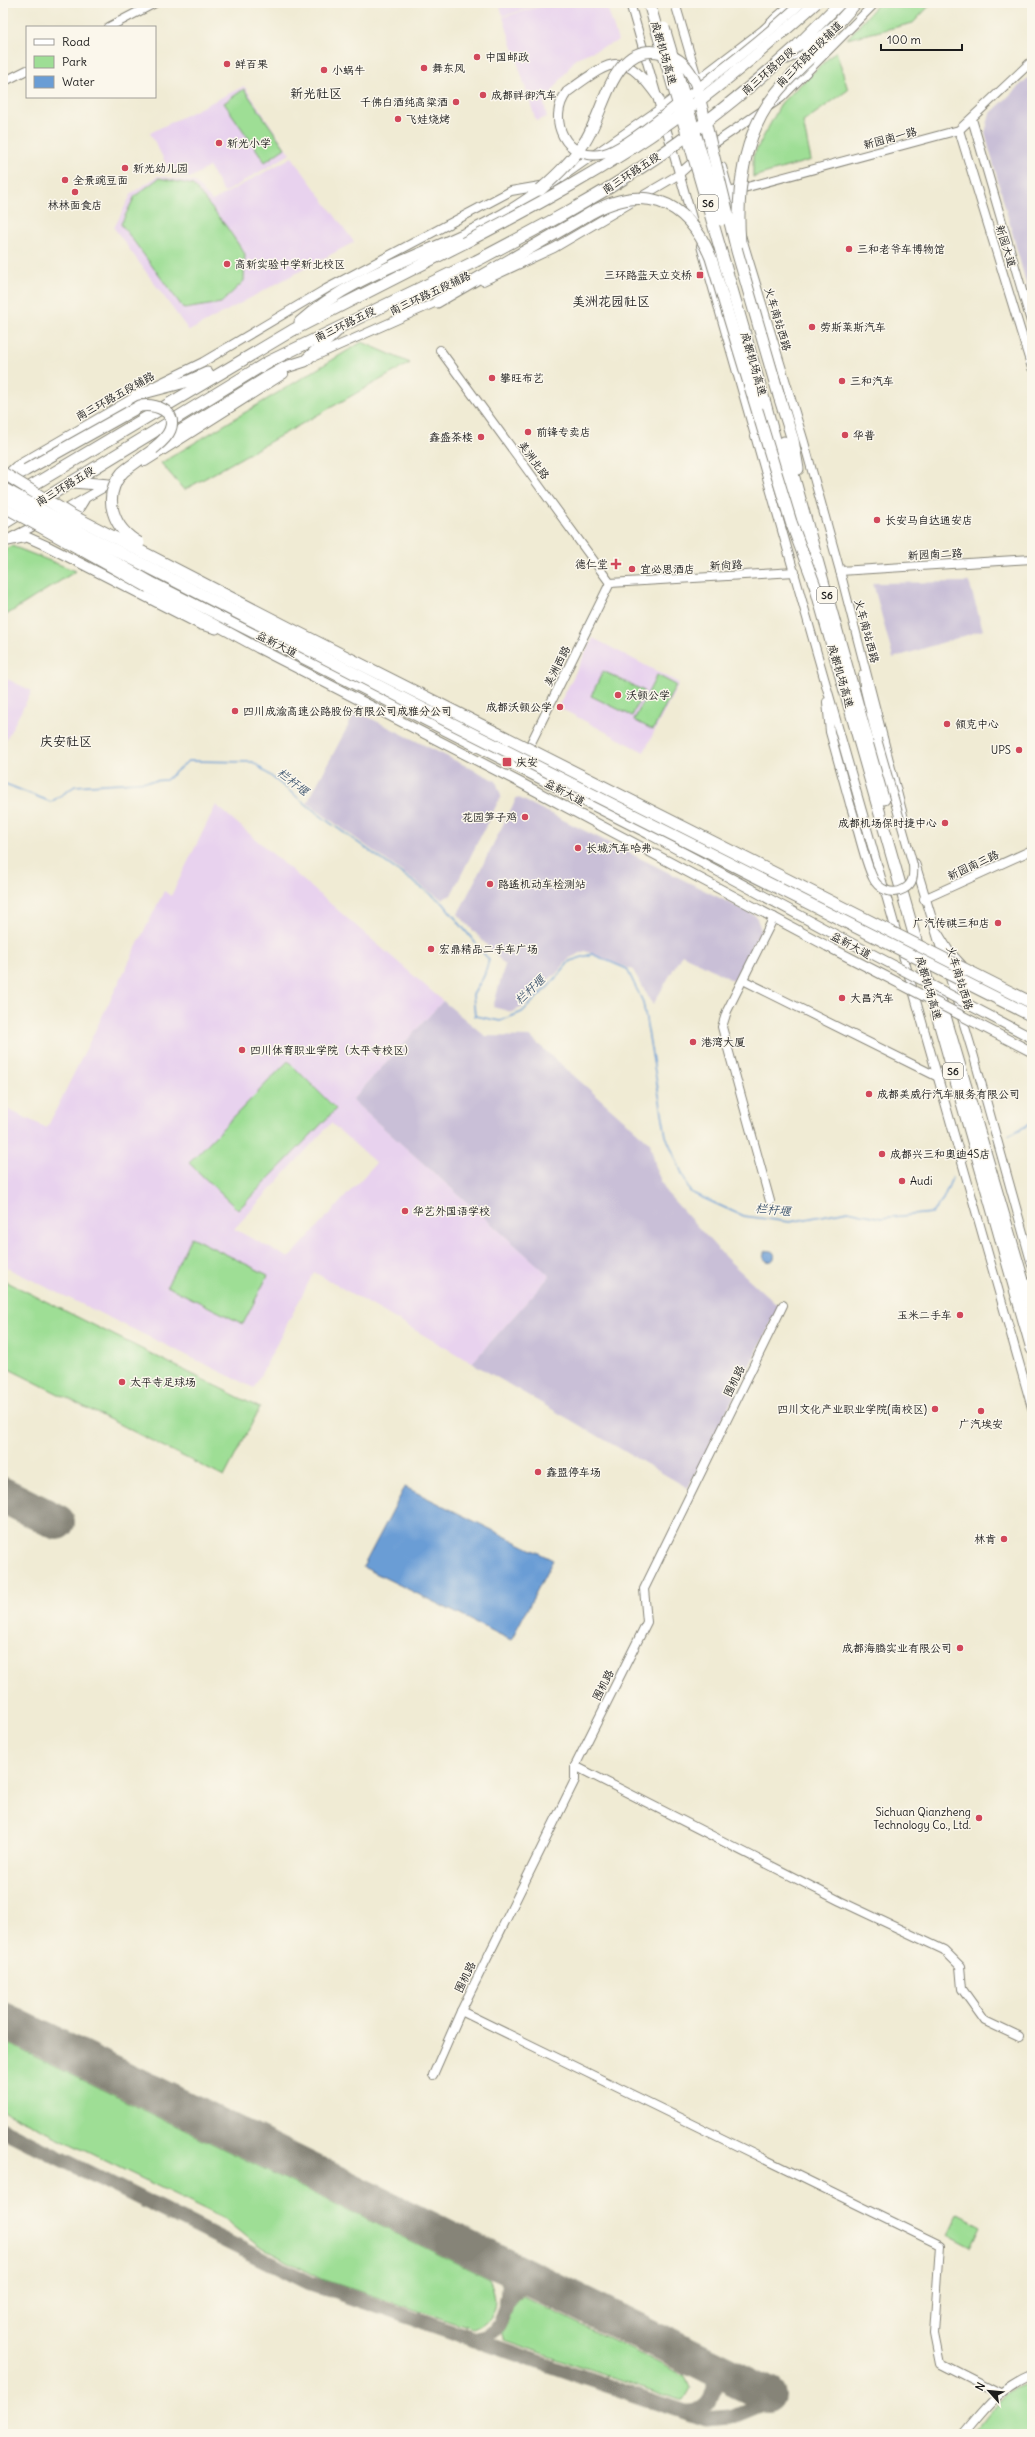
<svg xmlns="http://www.w3.org/2000/svg" width="1035" height="2437" viewBox="0 0 1035 2437" font-family="Delius,'LXGW WenKai TC',sans-serif">
<style>
.built{fill:#e8d2ee;fill-rule:evenodd}
.industrial{fill:#c9bfd7}
.green{fill:#9ede95;stroke:#5d7d58}
.water{fill:#6a9dd5;stroke:#435c78}
.lines{fill:none;stroke-linecap:round;stroke-linejoin:round}
.stream{stroke:#6a9dd5;stroke-width:1.5}
.taxiway{stroke:#868478;stroke-width:15}
.runway{stroke:#868478;stroke-width:36}
.secondary-casing{stroke:#868478;stroke-width:10}
.primary-casing{stroke:#868478;stroke-width:11}
.highway-casing{stroke:#868478;stroke-width:13}
.secondary{stroke:#fff;stroke-width:8}
.primary{stroke:#fff;stroke-width:9}
.highway{stroke:#fff;stroke-width:11}
.secondary-bridge-casing{stroke:#868478;stroke-width:10;stroke-linecap:butt}
.primary-bridge-casing{stroke:#868478;stroke-width:11;stroke-linecap:butt}
.highway-bridge-casing{stroke:#868478;stroke-width:13;stroke-linecap:butt}
.secondary-bridge{stroke:#fff;stroke-width:8}
.primary-bridge{stroke:#fff;stroke-width:9}
.highway-bridge{stroke:#fff;stroke-width:11}
.poi-dot{fill:#d1495b;stroke:#fbf7ec;stroke-width:1.5}
.labels{text-anchor:middle;stroke-width:3;stroke-linejoin:round;paint-order:stroke}
.shield{fill:#fbf7ec;stroke:#5f5e5a;stroke-width:1}
.shield-label{font-size:10px;font-weight:bold;fill:#1c1c1c}
.street-label{font-size:11px;fill:#1c1c1c;stroke:#fbf7ec}
.poi-label{font-size:11px;fill:#1c1c1c;stroke:#fbf7ec;text-anchor:start}
.water-label{font-size:12px;font-style:italic;fill:#3f566f;stroke:#fbf7ec}
.quarter-label{font-size:13px;fill:#1c1c1c;stroke:#fbf7ec}
</style>
<rect width="100%" height="100%" fill="#fbf7ec"/>
<filter id="ink" filterUnits="userSpaceOnUse"><feTurbulence type="fractalNoise" baseFrequency=".025" numOctaves="2"/><feDisplacementMap in="SourceGraphic" scale="8" xChannelSelector="R" yChannelSelector="G"/><feConvolveMatrix kernelMatrix="1 2 1 2 8 2 1 2 1" color-interpolation-filters="sRGB"/></filter>
<filter id="wash" filterUnits="userSpaceOnUse"><feTurbulence type="fractalNoise" baseFrequency=".012" numOctaves="4" result="noise"/><feDisplacementMap in="SourceGraphic" scale="16" xChannelSelector="R" yChannelSelector="G"/><feGaussianBlur stdDeviation="0.9" result="paint"/><feColorMatrix in="noise" values="0 0 0 0 0 0 0 0 0 0 0 0 0 0 0 0 0 1.4 0 .05"/><feComposite in="paint" operator="in"/></filter>
<g filter="url(#wash)">
<rect width="100%" height="100%" fill="#f0ebd4"/>
<g class="built">
<path d="M499,3H548L503,16Z"/>
<path d="M552,3H606L618,41L576,58L544,103L547,117L536,121L503,17Z"/>
<path d="M244,86L290,154L224,193L209,167L190,178L172,175L150,133Z"/>
<path d="M292,157L354,242L189,331L114,228L132,193L158,176L195,182L212,201Z"/>
<path d="M593,638L679,683L644,752L558,707Z"/>
<path d="M3,677L32,691L3,745Z"/>
<path d="M216,805L443,1001L352,1100L550,1276L472,1363L314,1272L254,1388L3,1266V1107L47,1128L164,891L171,896ZM331,1123L376,1163L289,1258L234,1229Z"/>
</g>
<g class="industrial">
<path d="M1032,74V305L985,133L990,114Z"/>
<path d="M969,582L983,630L893,658L873,583Z"/>
<path d="M356,711L496,781L501,796L451,895L442,899L430,892L307,803Z"/>
<path d="M517,797L756,916L761,930L734,981L682,954L653,1005L633,970L585,951L570,958L556,974L545,982L524,1005L512,1012L493,1007L505,965L458,914Z"/>
<path d="M443,1001L485,1036L530,1037L650,1143L657,1172L666,1192L726,1258L779,1307L688,1488L472,1363L550,1276L352,1100Z"/>
</g>
<g class="green">
<path d="M879,3H932L913,23L847,39Z"/>
<path d="M836,51L848,90L803,122L811,160L753,177V156L782,102Z"/>
<path d="M244,89L285,148L265,162L224,103Z"/>
<path d="M159,178L193,185L226,226L245,254L244,281L221,303L184,309L121,224L135,196Z"/>
<path d="M362,342L410,363L184,490L161,463Z"/>
<path d="M12,546L76,571L3,617V551Z"/>
<path d="M603,671L644,691L632,716L591,696Z"/>
<path d="M657,675L676,685L653,730L634,720Z"/>
<path d="M288,1061L336,1109L238,1210L189,1163Z"/>
<path d="M191,1237L268,1275L243,1324L167,1286Z"/>
<path d="M3,1280L260,1408L224,1477L3,1366Z"/>
<path d="M3,2041L489,2279C500,2301 496,2320 473,2329L322,2279L258,2246L225,2219L3,2111Z"/>
<path d="M958,2214L981,2226L971,2247L948,2235Z"/>
<path d="M524,2297L685,2376L690,2388L683,2400H679L504,2340C496,2324 510,2303 524,2297Z"/>
<path d="M1032,2382V2434H974L1007,2392Z"/>
</g>
<g class="water">
<circle cx="769" cy="1256" r="5.5"/>
<path d="M405,1487L553,1560L511,1640L363,1567Z"/>
</g>
<g class="lines">
<g class="stream">
<path d="M3,783L51,802L75,786L166,780L188,761L253,762L326,820L443,903L489,960L484,976L473,995L475,1016L500,1021L522,1012L549,986L570,961L592,954L627,969L643,1002L666,1136L690,1192L743,1216L790,1222L848,1211L881,1218L932,1213L943,1199L952,1178"/>
<path d="M1009,1135L1032,1123"/>
</g>
<g class="taxiway">
<path d="M42,1503L51,1508L54,1518L48,1524L42,1525L32,1520L27,1507Z"/>
<path d="M3,2130L310,2283L705,2419L731,2417L760,2405L768,2395"/>
<path d="M507,2304C517,2289 525,2282 543,2284"/>
<path d="M474,2340C478,2338 486,2338 489,2335C506,2322 509,2294 508,2276L492,2259"/>
<path d="M687,2412C709,2414 723,2385 708,2368C706,2365 701,2363 698,2361"/>
</g>
<g class="runway">
<path d="M3,1495L57,1522"/>
<path d="M3,2020L768,2395"/>
</g>
</g>
</g>
<g filter="url(#ink)">
<g class="lines">
<defs>
<g id="secondary">
<path d="M630,3L694,225"/>
<path d="M675,3L698,81"/>
<path d="M109,27L155,3"/>
<path d="M3,82L27,70"/>
<path d="M972,119L1032,325"/>
<path d="M959,130L1032,368"/>
<path d="M709,147L781,98L875,3"/>
<path d="M722,167L737,220"/>
<path d="M729,192L959,130L1032,61"/>
<path d="M741,235L804,442L840,571L903,815"/>
<path d="M701,246L1032,1408"/>
<path d="M483,281L554,248L678,175L697,158"/>
<path d="M440,350L610,583"/>
<path d="M315,356L441,300"/>
<path d="M152,387L203,362L326,289L511,191L552,184L661,108L763,30L778,16"/>
<path d="M145,462L284,374"/>
<path d="M4,477L16,466L140,394"/>
<path d="M61,512L110,484"/>
<path d="M6,540L40,523"/>
<path d="M840,571L1032,559"/>
<path d="M610,583L795,572"/>
<path d="M863,675L864,686L877,739"/>
<path d="M827,702L830,732L850,804"/>
<path d="M526,753L610,583"/>
<path d="M915,863L974,1057L1032,1265"/>
<path d="M924,899L1032,850"/>
<path d="M938,933L949,951L962,965"/>
<path d="M743,980L938,1077"/>
<path d="M770,1201L722,1027L727,1011L774,917"/>
<path d="M575,1766L840,1901L944,1950L960,1966L962,1989L985,2021L1019,2037"/>
<path d="M461,2011L940,2245L934,2333L940,2363L999,2393"/>
<path d="M433,2075L461,2011L575,1780V1766L647,1622L644,1589L783,1305"/>
<path d="M964,2434C987,2407 998,2389 1032,2375"/>
</g>
<g id="primary">
<path d="M774,20L793,3"/>
<path d="M567,92C611,60 624,48 659,99"/>
<path d="M76,524V513L84,500"/>
<path d="M3,542L27,537L47,546L201,625L216,629"/>
<path d="M150,581L649,834L834,934"/>
<path d="M148,588L258,648L517,781L827,946"/>
</g>
<g id="highway">
<path d="M798,45L840,3"/>
<path d="M787,58L814,43L837,24L856,3"/>
<path d="M810,58L828,40"/>
<path d="M437,302L584,217"/>
<path d="M300,322C369,260 468,247 540,190"/>
<path d="M136,395L189,381L207,373"/>
<path d="M779,396L793,440L798,469"/>
<path d="M765,403L804,546"/>
<path d="M784,442L884,799"/>
<path d="M139,460L174,435L268,377L286,367L305,361L337,331"/>
<path d="M3,482L26,470"/>
<path d="M73,482L109,485"/>
<path d="M8,500L293,330L464,243"/>
<path d="M3,524L268,362L476,261"/>
<path d="M814,582L1032,1349"/>
<path d="M940,999L1032,1311"/>
</g>
</defs>
<use href="#secondary" class="secondary-casing"/>
<use href="#primary" class="primary-casing"/>
<use href="#highway" class="highway-casing"/>
<use href="#secondary" class="secondary"/>
<use href="#primary" class="primary"/>
<use href="#highway" class="highway"/>
<defs>
<path id="secondary-bridge" d="M850,804C857,824 864,860 873,878C878,889 892,896 904,889C913,884 914,876 913,865L877,739"/>
<g id="primary-bridge">
<path d="M567,92C546,119 566,162 603,154C621,150 654,123 669,111C714,76 759,42 801,3"/>
<path d="M3,497L150,581"/>
<path d="M3,507L148,588"/>
<path d="M834,934L1032,1038"/>
<path d="M827,946L1032,1052"/>
</g>
<g id="highway-bridge">
<path d="M649,3L765,403"/>
<path d="M664,28L721,220"/>
<path d="M540,190C556,176 572,161 584,143C604,115 612,40 662,53C680,57 689,68 696,84L737,251L779,396"/>
<path d="M584,217C640,182 686,197 711,258L791,522L817,591"/>
<path d="M740,242C736,194 743,135 774,96C784,82 798,70 810,58"/>
<path d="M464,243C535,206 608,167 673,120C723,84 770,44 816,3"/>
<path d="M476,261C533,231 591,201 645,165C700,129 750,88 798,45"/>
<path d="M139,460C134,464 127,468 122,473C101,498 114,529 139,543"/>
<path d="M26,470L140,406C154,404 178,410 170,430C167,438 159,444 153,449"/>
<path d="M3,473L71,515L293,630L1032,1003"/>
<path d="M3,488L88,536L449,722L1032,1016"/>
</g>
</defs>
<use href="#secondary-bridge" class="secondary-bridge-casing"/>
<use href="#primary-bridge" class="primary-bridge-casing"/>
<use href="#highway-bridge" class="highway-bridge-casing"/>
<use href="#secondary-bridge" class="secondary-bridge"/>
<use href="#primary-bridge" class="primary-bridge"/>
<use href="#highway-bridge" class="highway-bridge"/>
</g>
</g>
<g class="poi-dot">
<circle cx="477" cy="57" r="4"/>
<circle cx="227" cy="64" r="4"/>
<circle cx="424" cy="68" r="4"/>
<circle cx="324" cy="70" r="4"/>
<circle cx="483" cy="95" r="4"/>
<circle cx="456" cy="102" r="4"/>
<circle cx="398" cy="119" r="4"/>
<circle cx="219" cy="143" r="4"/>
<circle cx="125" cy="168" r="4"/>
<circle cx="65" cy="180" r="4"/>
<circle cx="75" cy="192" r="4"/>
<circle cx="849" cy="249" r="4"/>
<circle cx="227" cy="264" r="4"/>
<rect x="696" y="271" width="8" height="8" rx="2"/>
<circle cx="812" cy="327" r="4"/>
<circle cx="492" cy="378" r="4"/>
<circle cx="842" cy="381" r="4"/>
<circle cx="528" cy="432" r="4"/>
<circle cx="845" cy="435" r="4"/>
<circle cx="481" cy="437" r="4"/>
<circle cx="877" cy="520" r="4"/>
<path d="M614 558h4v4h4v4h-4v4h-4v-4h-4v-4h4z"/>
<circle cx="632" cy="569" r="4"/>
<circle cx="618" cy="695" r="4"/>
<circle cx="560" cy="707" r="4"/>
<circle cx="235" cy="711" r="4"/>
<circle cx="947" cy="724" r="4"/>
<circle cx="1019" cy="750" r="4"/>
<rect x="502" y="757" width="10" height="10" rx="2"/>
<circle cx="525" cy="817" r="4"/>
<circle cx="945" cy="823" r="4"/>
<circle cx="578" cy="848" r="4"/>
<circle cx="490" cy="884" r="4"/>
<circle cx="998" cy="923" r="4"/>
<circle cx="431" cy="949" r="4"/>
<circle cx="842" cy="998" r="4"/>
<circle cx="693" cy="1042" r="4"/>
<circle cx="242" cy="1050" r="4"/>
<circle cx="869" cy="1094" r="4"/>
<circle cx="882" cy="1154" r="4"/>
<circle cx="902" cy="1181" r="4"/>
<circle cx="405" cy="1211" r="4"/>
<circle cx="960" cy="1315" r="4"/>
<circle cx="122" cy="1382" r="4"/>
<circle cx="935" cy="1409" r="4"/>
<circle cx="981" cy="1411" r="4"/>
<circle cx="538" cy="1472" r="4"/>
<circle cx="1004" cy="1539" r="4"/>
<circle cx="960" cy="1648" r="4"/>
<circle cx="979" cy="1818" r="4"/>
</g>
<g class="labels">
<g class="shield">
<rect x="698" y="195" width="20" height="16" rx="3"/>
<rect x="817" y="587" width="20" height="16" rx="3"/>
<rect x="943" y="1063" width="20" height="16" rx="3"/>
</g>
<g class="shield-label">
<text x="708" y="207">S6</text>
<text x="827" y="599">S6</text>
<text x="953" y="1075">S6</text>
</g>
<g class="street-label">
<text transform="translate(664 53) rotate(74)" y="4">成都机场高速</text>
<text transform="translate(809 54) rotate(-45)" y="4">南三环路四段辅道</text>
<text transform="translate(768 71) rotate(-41)" y="4">南三环路四段</text>
<text transform="translate(890 138) rotate(-15)" y="4">新园南一路</text>
<text transform="translate(631 173) rotate(-33)" y="4">南三环路五段</text>
<text transform="translate(1006 246) rotate(73)" y="4">新园大道</text>
<text transform="translate(430 293) rotate(-25)" y="4">南三环路五段辅路</text>
<text transform="translate(778 319) rotate(73)" y="4">火车南站西路</text>
<text transform="translate(345 324) rotate(-26)" y="4">南三环路五段</text>
<text transform="translate(754 364) rotate(74)" y="4">成都机场高速</text>
<text transform="translate(115 396) rotate(-29)" y="4">南三环路五段辅路</text>
<text transform="translate(534 460) rotate(54)" y="4">美洲北路</text>
<text transform="translate(65 486) rotate(-31)" y="4">南三环路五段</text>
<text transform="translate(935 554) rotate(-3)" y="4">新园南二路</text>
<text transform="translate(726 565) rotate(-3)" y="4">新尚路</text>
<text transform="translate(867 631) rotate(75)" y="4">火车南站西路</text>
<text transform="translate(277 644) rotate(27)" y="4">益新大道</text>
<text transform="translate(557 666) rotate(-63)" y="4">美洲西路</text>
<text transform="translate(841 676) rotate(74)" y="4">成都机场高速</text>
<text transform="translate(565 792) rotate(28)" y="4">益新大道</text>
<text transform="translate(973 865) rotate(-25)" y="4">新园南三路</text>
<text transform="translate(851 945) rotate(28)" y="4">益新大道</text>
<text transform="translate(960 978) rotate(73)" y="4">火车南站西路</text>
<text transform="translate(929 988) rotate(74)" y="4">成都机场高速</text>
<text transform="translate(734 1381) rotate(-64)" y="4">围机路</text>
<text transform="translate(603 1685) rotate(-63)" y="4">围机路</text>
<text transform="translate(465 1977) rotate(-64)" y="4">围机路</text>
</g>
<g class="poi-label">
<text x="485" y="61">中国邮政</text>
<text x="235" y="68">鲜百果</text>
<text x="432" y="72">舞东风</text>
<text x="332" y="74">小蜗牛</text>
<text x="491" y="99">成都祥御汽车</text>
<text x="448" y="106" text-anchor="end">千佛白酒纯高粱酒</text>
<text x="406" y="123">飞娃烧烤</text>
<text x="227" y="147">新光小学</text>
<text x="133" y="172">新光幼儿园</text>
<text x="73" y="184">全景豌豆面</text>
<text x="75" y="209" text-anchor="middle">林林面食店</text>
<text x="857" y="253">三和老爷车博物馆</text>
<text x="235" y="268">高新实验中学新北校区</text>
<text x="692" y="279" text-anchor="end">三环路蓝天立交桥</text>
<text x="820" y="331">劳斯莱斯汽车</text>
<text x="500" y="382">攀旺布艺</text>
<text x="850" y="385">三和汽车</text>
<text x="536" y="436">前锋专卖店</text>
<text x="853" y="439">华普</text>
<text x="473" y="441" text-anchor="end">鑫盛茶楼</text>
<text x="885" y="524">长安马自达通安店</text>
<text x="608" y="568" text-anchor="end">德仁堂</text>
<text x="640" y="573">宜必思酒店</text>
<text x="626" y="699">沃顿公学</text>
<text x="552" y="711" text-anchor="end">成都沃顿公学</text>
<text x="243" y="715">四川成渝高速公路股份有限公司成雅分公司</text>
<text x="955" y="728">领克中心</text>
<text x="1011" y="754" text-anchor="end">UPS</text>
<text x="516" y="766">庆安</text>
<text x="517" y="821" text-anchor="end">花园笋子鸡</text>
<text x="937" y="827" text-anchor="end">成都机场保时捷中心</text>
<text x="586" y="852">长城汽车哈弗</text>
<text x="498" y="888">路遥机动车检测站</text>
<text x="990" y="927" text-anchor="end">广汽传祺三和店</text>
<text x="439" y="953">宏鼎精品二手车广场</text>
<text x="850" y="1002">大昌汽车</text>
<text x="701" y="1046">港湾大厦</text>
<text x="250" y="1054">四川体育职业学院（太平寺校区）</text>
<text x="877" y="1098">成都美威行汽车服务有限公司</text>
<text x="890" y="1158">成都兴三和奥迪4S店</text>
<text x="910" y="1185">Audi</text>
<text x="413" y="1215">华艺外国语学校</text>
<text x="952" y="1319" text-anchor="end">玉米二手车</text>
<text x="130" y="1386">太平寺足球场</text>
<text x="927" y="1413" text-anchor="end">四川文化产业职业学院(南校区)</text>
<text x="981" y="1428" text-anchor="middle">广汽埃安</text>
<text x="546" y="1476">鑫盟停车场</text>
<text x="996" y="1543" text-anchor="end">林肯</text>
<text x="952" y="1652" text-anchor="end">成都海腾实业有限公司</text>
<text x="971" y="1816" text-anchor="end">Sichuan Qianzheng<tspan x="971" dy="13">Technology Co., Ltd.</tspan></text>
</g>
<g class="water-label">
<text transform="translate(293 782) rotate(38)" y="4">栏杆堰</text>
<text transform="translate(530 990) rotate(-43)" y="4">栏杆堰</text>
<text transform="translate(773 1210) rotate(6)" y="4">栏杆堰</text>
</g>
<g class="quarter-label">
<text x="316" y="98">新光社区</text>
<text x="611" y="306">美洲花园社区</text>
<text x="66" y="746">庆安社区</text>
</g>
</g>
<rect width="1035" height="2437" fill="none" stroke="#fbf7ec" stroke-width="16"/>
<rect x="26" y="26" width="130" height="72" fill="#fbf7ec" stroke="#a29f99"/>
<rect x="34" y="39" width="20" height="6" fill="#ffffff" stroke="#a29f99"/>
<text x="62" y="46" font-size="12" fill="#1c1c1c">Road</text>
<rect x="34" y="56" width="20" height="12" fill="#9ede95" stroke="#a29f99"/>
<text x="62" y="66" font-size="12" fill="#1c1c1c">Park</text>
<rect x="34" y="76" width="20" height="12" fill="#6a9dd5" stroke="#a29f99"/>
<text x="62" y="86" font-size="12" fill="#1c1c1c">Water</text>
<g transform="translate(989 2391) rotate(297)" stroke="#fbf7ec" stroke-width="3" paint-order="stroke">
<path d="M0-3L7 15L0 10L-7 15Z" fill="#1c1c1c"/>
<text y="-6" font-size="11" font-weight="bold" text-anchor="middle" fill="#1c1c1c">N</text>
</g>
<path d="M881 44v6h81v-6" fill="none" stroke="#1c1c1c" stroke-width="2"/>
<text x="887" y="44" font-size="12" fill="#1c1c1c" stroke="#fbf7ec" stroke-width="3" paint-order="stroke">100 m</text>
</svg>
